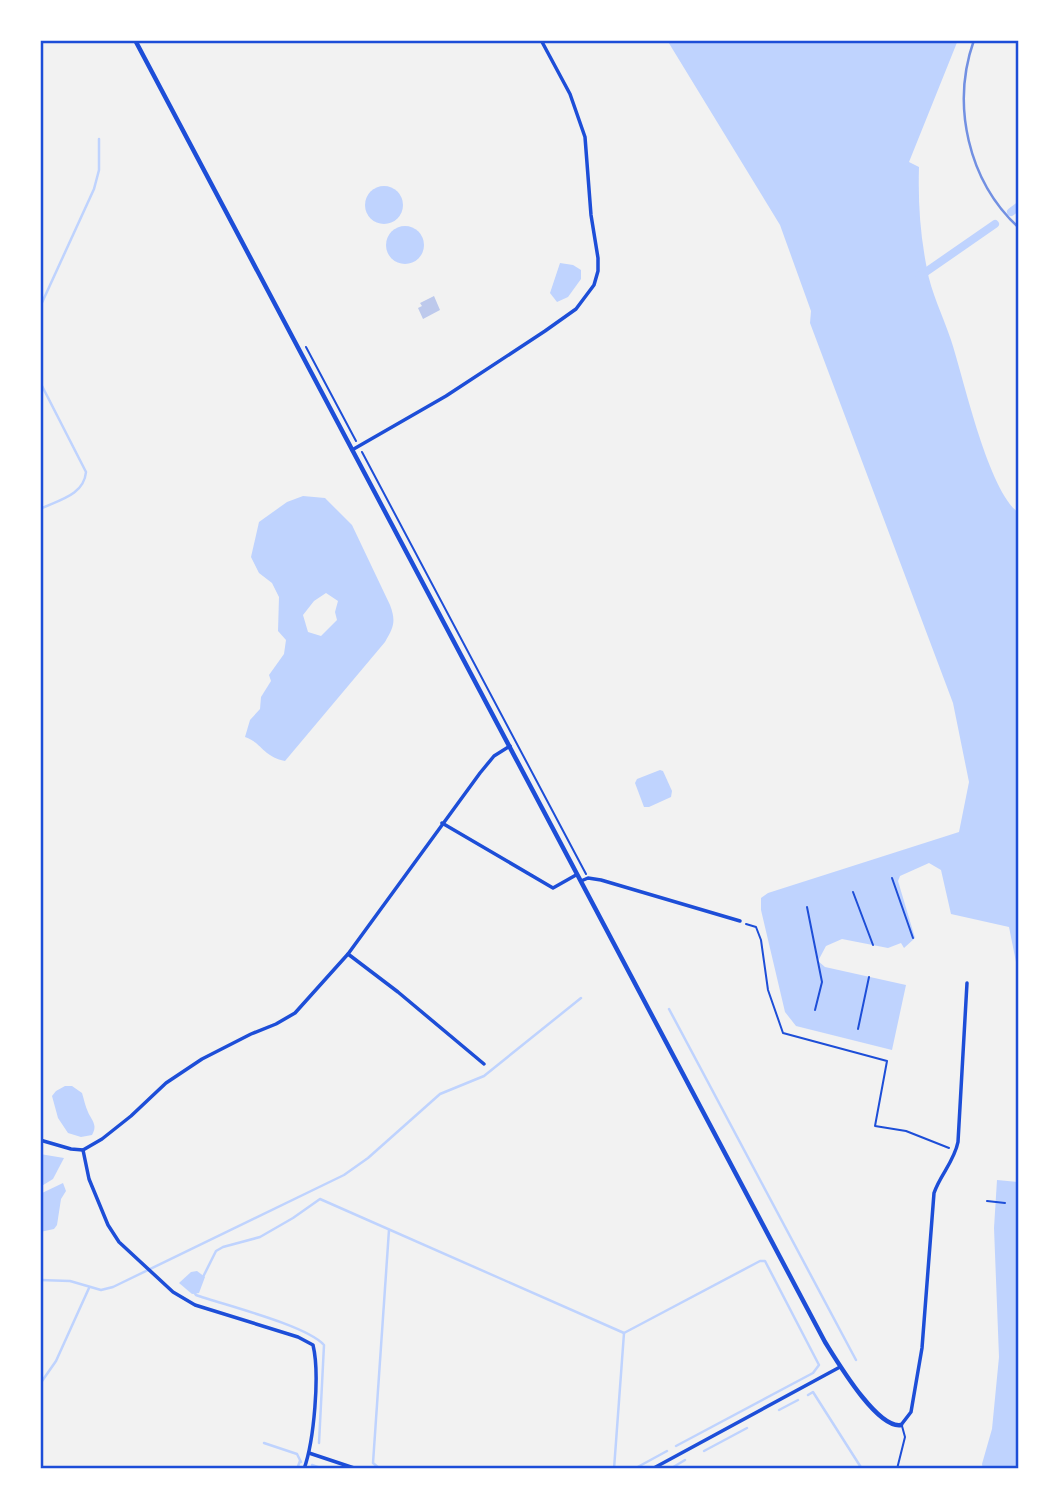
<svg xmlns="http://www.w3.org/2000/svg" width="1059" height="1509" viewBox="0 0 1059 1509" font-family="Poppins,sans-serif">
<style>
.water{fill:#bfd3fe;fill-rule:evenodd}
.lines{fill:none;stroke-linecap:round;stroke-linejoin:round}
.stream{stroke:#bfd3fe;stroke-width:2.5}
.canal{stroke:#bfd3fe;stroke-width:8}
.building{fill:#bdc9ec}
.path{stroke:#1d4ed8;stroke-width:2}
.service{stroke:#1d4ed8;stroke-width:2}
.minor{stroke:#1d4ed8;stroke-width:3.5}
.tertiary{stroke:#1d4ed8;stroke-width:4.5}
.rail{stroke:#7290e2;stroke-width:2.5}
.neatline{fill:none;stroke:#1d4ed8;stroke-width:2.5}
</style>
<rect width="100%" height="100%" fill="#f2f2f2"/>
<g class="water">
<path d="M667,40H958L909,162L919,167C918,202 920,234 927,269C931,292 943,316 951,340C964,379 988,491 1019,513V977L1009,927L951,914L941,870L929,863L900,876L898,881L915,938L904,948L901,943L888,948L842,939L826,946L818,961L825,967L906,985L892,1050L796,1026L785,1012L761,910V898L768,893L959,832L969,782L953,703L810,323L811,311L780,225Z"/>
<circle cx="384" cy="205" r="19"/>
<circle cx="405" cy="245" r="19"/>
<path d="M560,263L573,265L581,270V279L568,297L557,302L550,293Z"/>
<path d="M303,496L325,498L352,525L390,605C396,621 394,627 385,642L285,761C263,757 261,742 245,737L250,720L260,709L261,697L271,681L269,675L284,654L286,640L278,631L279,597L272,583L259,573L251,557L259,522L287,502ZM326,593L338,601L335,612L337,620L321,636L308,632L303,615L314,601Z"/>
<path d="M660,770L663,771L672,791L671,797L649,807H644L635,783L637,779Z"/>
<path d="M65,1086H72L82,1093C84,1099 85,1106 88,1112C92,1121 98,1125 92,1135L81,1137L68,1133L58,1118L52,1096L56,1091Z"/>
<path d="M40,1154L64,1158L53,1179L40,1187Z"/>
<path d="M997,1180L1019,1182V1469H983L982,1464L992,1429L999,1357L994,1228Z"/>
<path d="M63,1183L66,1191L61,1199L57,1225L54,1229L40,1232V1194Z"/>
<path d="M197,1271L205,1277L199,1293L192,1294L179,1283L191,1272Z"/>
</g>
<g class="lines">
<g class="stream">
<path d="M40,307L94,189L99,170V139"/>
<path d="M40,382L86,472C84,495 59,500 40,509"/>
<path d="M669,1009L856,1360"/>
<path d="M203,1277L216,1251L223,1247L260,1237L293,1218L320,1199L624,1333L760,1261H765L819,1365L813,1373L676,1446"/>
<path d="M40,1280L70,1281L101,1290L113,1287L344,1175L368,1158L440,1094L484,1076L581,998"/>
<path d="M194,1292L196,1295C224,1305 306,1325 324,1345L319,1443"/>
<path d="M40,1384L56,1361L89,1288"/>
<path d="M808,1395L813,1392L862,1469"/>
<path d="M779,1410L798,1400"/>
<path d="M264,1443L297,1454L301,1462"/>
<path d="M704,1451L747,1428"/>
<path d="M312,1465L323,1469"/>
<path d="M297,1469L300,1461"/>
<path d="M380,1469L373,1463L389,1230"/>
<path d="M614,1469L624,1333"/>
<path d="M634,1469L667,1451"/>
<path d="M670,1469L685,1460"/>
</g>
<g class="canal">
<path d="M1011,212L1019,206"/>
<path d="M920,276L995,224"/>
</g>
</g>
<path class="building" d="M434,296L440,310L423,319L418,308L422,306L420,303Z"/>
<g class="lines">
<g class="path">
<path d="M306,347L356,441"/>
<path d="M362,452L586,874"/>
<path d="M892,878L913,938"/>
<path d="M853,892L873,945"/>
<path d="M807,907L822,982L815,1010"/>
<path d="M746,924L756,927L761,940L768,990L783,1033L887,1061L875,1126L906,1131L949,1148"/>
<path d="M858,1029L869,977"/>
<path d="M987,1201L1005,1203"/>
</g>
<path class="service" d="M897,1469L905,1437L902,1426"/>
<g class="minor">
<path d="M352,450L446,396L545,331L576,309L594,285L598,271V258L591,215L585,137L570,94L541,40"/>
<path d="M442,823L553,888L576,875"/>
<path d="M581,881L588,878L601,880L740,921"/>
<path d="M348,954L398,992L484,1064"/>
<path d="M40,1140L71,1149L83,1150L102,1139L131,1116L166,1083L202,1059L251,1034L276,1024L295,1013L348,954L480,773L494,756L510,746"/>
<path d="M83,1150L89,1179L108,1225L119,1242L173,1292L195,1305L298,1337L313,1345C320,1374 314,1441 304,1469"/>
<path d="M901,1425L911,1412L922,1348L934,1193C940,1175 954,1162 958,1142L967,983"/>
<path d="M309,1453L357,1469"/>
<path d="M652,1469L840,1367"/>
</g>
<path class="tertiary" d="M135,40L825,1342C837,1361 877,1429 901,1425"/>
<path class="rail" d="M974,40C951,105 968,181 1019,228"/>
</g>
<rect width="1059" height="1509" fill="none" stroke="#ffffff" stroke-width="84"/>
<rect x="42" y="42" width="975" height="1425" class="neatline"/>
</svg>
